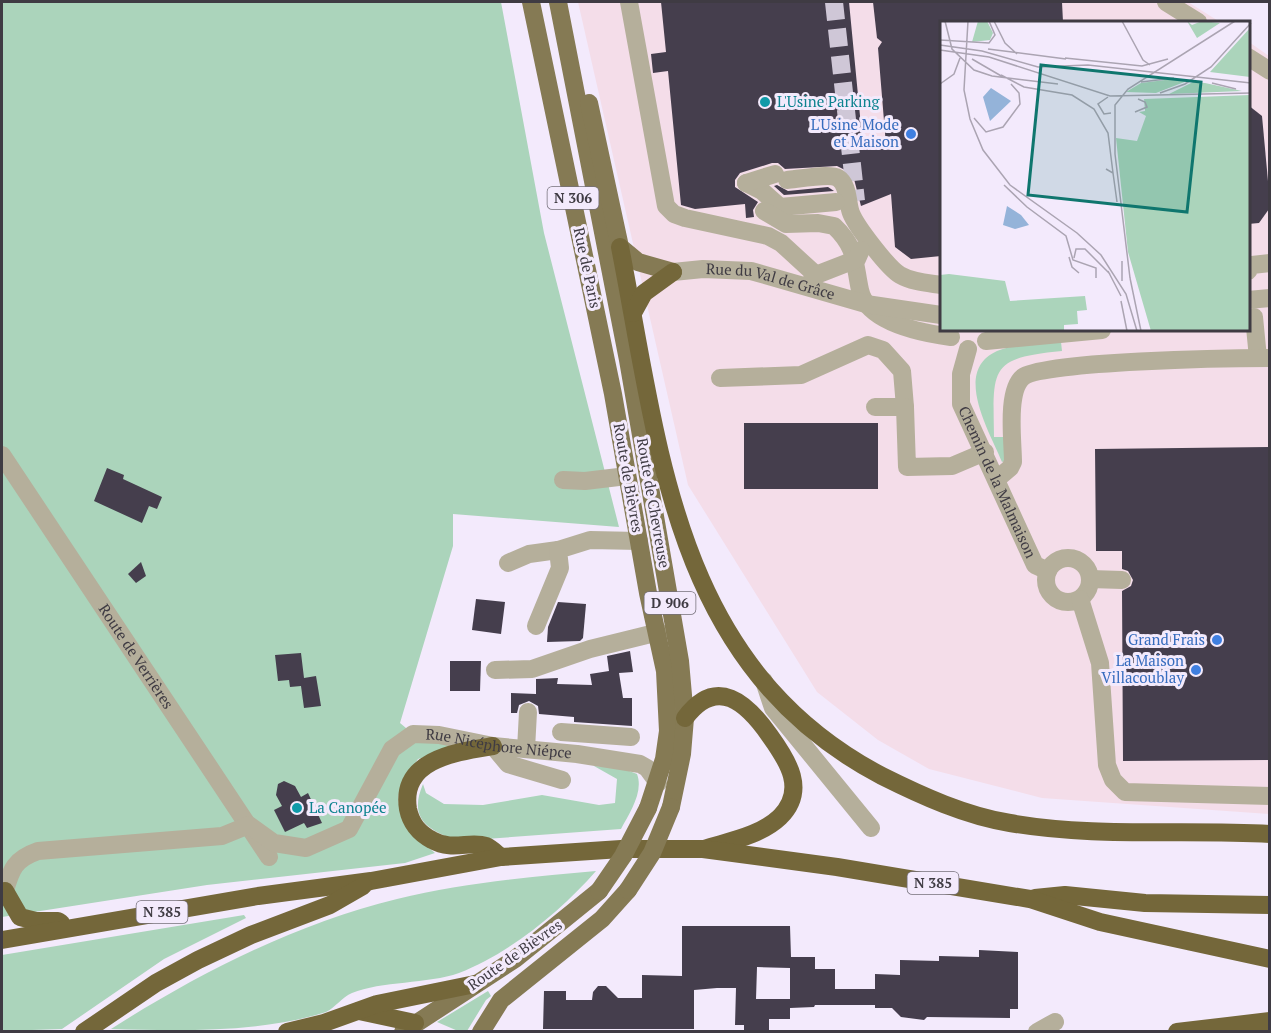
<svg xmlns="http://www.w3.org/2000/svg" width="1271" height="1033" viewBox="0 0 1271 1033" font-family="'PT Serif',serif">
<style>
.commercial{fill:#f4dde9}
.green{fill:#abd4bb}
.building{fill:#453e4d;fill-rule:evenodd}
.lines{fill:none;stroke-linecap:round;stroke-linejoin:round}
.minor-tunnel{stroke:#cfc7d7;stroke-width:18;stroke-dasharray:18 9;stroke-linecap:butt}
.minor{stroke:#b5af9b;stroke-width:18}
.major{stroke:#857a54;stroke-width:18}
.highway{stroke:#74673a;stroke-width:18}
.major-bridge{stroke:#857a54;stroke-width:18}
.culture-dot{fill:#0f9aa8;stroke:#f3eafc;stroke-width:2}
.shop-dot{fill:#3f7fe0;stroke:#f3eafc;stroke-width:2}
.labels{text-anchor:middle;stroke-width:6;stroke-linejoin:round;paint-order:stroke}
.shield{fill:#f3eafc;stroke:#75707a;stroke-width:1.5}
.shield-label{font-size:14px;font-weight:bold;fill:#3f3b43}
.culture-label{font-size:15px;fill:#0d838f;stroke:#f3eafc;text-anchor:start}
.shop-label{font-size:15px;fill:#366cbe;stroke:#f3eafc;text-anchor:end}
.street-label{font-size:15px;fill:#3f3b43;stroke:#f3eafc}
.inset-road{fill:none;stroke:#aba4b2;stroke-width:1.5}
.view{fill:#0f766e;fill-opacity:0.15;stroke:#0f766e;stroke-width:3}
.inset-edge{fill:none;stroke:#3f3b43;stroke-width:3}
</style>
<rect width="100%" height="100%" fill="#f3eafc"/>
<path class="commercial" d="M578,2H1188L1220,22H941V330H1248L1249,42L1269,56V814L1042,798L929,769L878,740L817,692L688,485Z"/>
<g class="green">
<path d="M2,2H501L544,233L619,527L453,514V546L400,723L418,738L463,746L418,759C413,767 403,778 400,788C392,815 417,837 435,853L405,863L207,885L2,917Z"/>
<path d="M1061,342L1062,351C989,358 993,368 994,437H1007V460L1002,462C990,432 952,371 997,351C1016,343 1041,344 1061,342Z"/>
<path d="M594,766L619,767L637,774C644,792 629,814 621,829L458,841C428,830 408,819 423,784L426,793L444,804L483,805L542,795L599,805L615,803L617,779Z"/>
<path d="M596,871C561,911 509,954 459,973C428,984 381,981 352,993C342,997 336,1007 326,1012C260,1033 180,1031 111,1029C199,973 295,924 397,899C462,883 530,877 596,871Z"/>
<path d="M244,915L246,918L164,959L62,1029L2,1031V955Z"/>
<path d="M488,991L491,996L486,1000L467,1031H458L437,1022Z"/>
</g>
<g class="building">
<path d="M661,2H849L863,147L886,145L878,48L882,42L877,38L873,2H1062L1063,22H941V256L911,259L895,247L891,194L861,206L854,179L845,170L837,166L785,169L778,163H772L740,173L735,180V187L758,202L753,210L754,217L746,218L745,204L695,209L681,205L668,71L653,73L651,54L666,52Z"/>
<path d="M1248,105L1262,116L1269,192V209L1259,223L1248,224Z"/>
<path d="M777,185L788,191L828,187L834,191L784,195L774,186Z"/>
<rect x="744" y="423" width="134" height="66"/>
<path d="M1269,447V760L1123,761L1122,591L1131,586L1133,580L1128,571L1122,569V551H1096L1095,449Z"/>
<path d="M107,468L124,475L123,479L162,497L157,509L149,506L142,523L94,501Z"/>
<path d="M141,562L146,576L136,583L128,574Z"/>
<path d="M476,599L505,602L501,634L472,630Z"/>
<path d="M558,602L586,604L583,638L580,641L547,642L548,627Z"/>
<path d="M630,651L633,672L619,673L623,698H632V726L574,722V717L539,714L538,706L529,701L519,705L517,713H511V693L536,694V679L558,678L557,684L592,685L590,674L609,671L607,656Z"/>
<path d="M301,653L304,678L316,676L321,706L304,708L301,686L290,687L289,680L278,681L275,655Z"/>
<path d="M450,661H481L480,691H450Z"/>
<path d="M284,781L295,786L301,797L308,793L322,823L307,828L304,823L285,832L274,810L282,806L276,795L278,784Z"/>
<path d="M682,926H790L791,957H815V969H835V989H875V974L900,975V960L939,961V956L979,957V950L1018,952V1009H1010V1018L927,1017L924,1020L901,1017L892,1008H875V1005H815L814,1007L790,1008V1005V1019H769V1030H744V1025H735L736,988H717L694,990V1029H543L544,991H566V1000H592L593,992L598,986H606L618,998H642V975L682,976ZM757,967L790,968V999H756Z"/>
</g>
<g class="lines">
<path class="minor-tunnel" d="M834,2L856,201"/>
<g class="minor">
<path d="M629,2L666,206L674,214L685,218L768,236L781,243L816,275"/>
<path d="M1166,2L1198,22"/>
<path d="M1248,57L1270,71"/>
<path d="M787,180C798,179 830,173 838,178C849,185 847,203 851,213C856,226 888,268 900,275C912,282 928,283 941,285"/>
<path d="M746,183L762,191L780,207L836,202"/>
<path d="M746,183L775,174"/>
<path d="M764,211L786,224L818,223L834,226C857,248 854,262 860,290C867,323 922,333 951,337"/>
<path d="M1248,271L1252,265L1270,263"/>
<path id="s1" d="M673,272L703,269L751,271L866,304L941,315"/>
<path d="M809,284L816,275L857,259L861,250"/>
<path d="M1248,300L1270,298"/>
<path d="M1254,317L1258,358"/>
<path d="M986,341L1102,330"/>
<path id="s2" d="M968,349L961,374V404L1035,565L1048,571"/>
<path d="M720,378L801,375L868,345L883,350L902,371L905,407"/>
<path d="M875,407H905L907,467L952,466L985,452"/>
<path id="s3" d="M2,455L269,857"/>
<path d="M997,479L1010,468L1013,462C1013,442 1006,391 1023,377C1043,361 1233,358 1270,358"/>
<path d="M563,480L585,481L627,476"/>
<circle cx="1068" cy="580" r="22"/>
<path d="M508,563L529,554L558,550"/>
<path d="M1090,579L1122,580"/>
<path d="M1080,599L1100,663L1107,765L1113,780L1125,792L1270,796"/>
<path d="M536,626L560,568L558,550L590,540L639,541"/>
<path d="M495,670L532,669L590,649L659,632"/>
<path d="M764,681L773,708L871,828"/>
<path d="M561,732L631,737"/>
<path d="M493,746L508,764L562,780"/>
<path d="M526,749L528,712"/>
<path id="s4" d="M5,891C11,869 15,859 38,851L222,836L249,825L274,843L306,848L349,829L392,749L413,734L439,735L493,746L577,754L640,764L647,768L658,783"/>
<path d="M1037,1032L1055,1022"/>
</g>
<g class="major">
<path d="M531,2L613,394L648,593L665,671L668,731L664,759L648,808"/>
<path d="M558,2L628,360L680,661L685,718L682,754L671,807"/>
<path d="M589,103L620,247L638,262L673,272"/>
<path d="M403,1032L515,959L599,891"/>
<path d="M481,1032L501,1000L602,919L628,890"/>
</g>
<g class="highway">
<path d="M620,247C660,451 674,667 882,776C922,796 966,816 1010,823C1096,838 1183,829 1270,834"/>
<path d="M633,313L644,293L673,272"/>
<path d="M685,718C717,675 747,703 770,736C788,761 807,790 780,817C760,836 729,841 704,849"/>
<path d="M493,746C457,752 400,759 408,809C411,824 419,833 432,840C453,852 470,840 486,846C491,848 497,854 501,857"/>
<path d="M5,891L20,917L36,921H58L61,923"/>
<path d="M1035,898L1065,895L1145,903L1270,905"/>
<path d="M2,940L258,896L371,881L501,857L621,849H703L837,867L1030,899L1100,922L1270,959"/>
<path d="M359,1011L415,1023"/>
<path d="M84,1032L156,983L198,960L251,935L330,905L363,886"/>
<path d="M287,1032L324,1023L377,1004L475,984"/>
<path d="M1177,1032L1270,1021"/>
</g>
<g class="major-bridge">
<path d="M628,890L652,853L671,807"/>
<path d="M599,891L623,856L648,808"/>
</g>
</g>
<g class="culture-dot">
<circle cx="765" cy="102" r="6"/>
<circle cx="297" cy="808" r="6"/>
</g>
<g class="shop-dot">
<circle cx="911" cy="134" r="6"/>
<circle cx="1217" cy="640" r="6"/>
<circle cx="1196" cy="670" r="6"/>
</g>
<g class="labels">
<g class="shield">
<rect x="547.5" y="187" width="51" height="22" rx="4.5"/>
<rect x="644.5" y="592" width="51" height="22" rx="4.5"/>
<rect x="907.5" y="872" width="51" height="22" rx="4.5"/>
<rect x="136.5" y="901" width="51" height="22" rx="4.5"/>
</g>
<g class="shield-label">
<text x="573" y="203">N 306</text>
<text x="670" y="608">D 906</text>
<text x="933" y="888">N 385</text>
<text x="162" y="917">N 385</text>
</g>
<g class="culture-label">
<text x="777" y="107">L'Usine Parking</text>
<text x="309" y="813">La Canopée</text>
</g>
<g class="shop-label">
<text x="899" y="130">L'Usine Mode<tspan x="899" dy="17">et Maison</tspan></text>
<text x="1205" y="645">Grand Frais</text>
<text x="1184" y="666">La Maison<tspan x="1184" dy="17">Villacoublay</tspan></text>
</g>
<g class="street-label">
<text transform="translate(587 268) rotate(78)" y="5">Rue de Paris</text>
<text dy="5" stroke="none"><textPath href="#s1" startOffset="99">Rue du Val de Grâce</textPath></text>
<text transform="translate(628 478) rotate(80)" y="5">Route de Bièvres</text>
<text dy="5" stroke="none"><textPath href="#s2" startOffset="142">Chemin de la Malmaison</textPath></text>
<text transform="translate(653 503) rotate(80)" y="5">Route de Chevreuse</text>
<text dy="5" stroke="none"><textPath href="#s3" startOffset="242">Route de Verrières</textPath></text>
<text dy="5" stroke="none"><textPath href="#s4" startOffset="582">Rue Nicéphore Niépce</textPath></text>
<text transform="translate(515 955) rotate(-35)" y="5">Route de Bièvres</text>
</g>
</g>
<g transform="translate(940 21)">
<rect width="310" height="310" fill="#f3eafc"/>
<path d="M38,0H47L53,12L50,19L32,21ZM247,0L252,4L262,0L280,2L257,17ZM310,7V56L270,51ZM233,58L247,60L216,72L186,71L201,62ZM253,61L265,62L302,70L229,73ZM310,74V310H211L188,231L176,117L197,120L206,95L199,91L205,90L204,78ZM9,253L65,260L70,280L145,275L147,289L137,290L138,303L124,304V310H0V254Z" fill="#abd4bb"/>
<path d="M51,67L71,80L50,100L43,76ZM67,185L81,194L89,204L75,208L63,204Z" fill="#94b3d9"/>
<path class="inset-road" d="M5,0L12,28L34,49L52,55L118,63M28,0L24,69L30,98L43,129L70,164L137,212L161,234L186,273L197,310M54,0L65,22L77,33M182,0L203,39L210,44M0,19L49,22L55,14L49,0M0,24L42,30L98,46L148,44L311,62M48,28L126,38M0,29L49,36L170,75L311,72M125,37L202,45L228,38M32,38L63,56M61,54L84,66L132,74L154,88L168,112L173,152M201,61L234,57M272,62L296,68M0,63L14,53L20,37M220,72L245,63L271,46L311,2M168,76L158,83L164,93L171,92M195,91L207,86L205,81L198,78M34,97L46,111L63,106L80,83L79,72L71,63M166,148L173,152L177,181M64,164L87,186L126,215L133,239L156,247V257M129,236L132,246L139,252M134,237L136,228H145L170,253M182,240V260M168,250L181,275M190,257L175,133V84L188,68L295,0M190,257L201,310M181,280L187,310"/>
<path class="view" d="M101,44L261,61L247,191L88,174Z"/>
<rect width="310" height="310" class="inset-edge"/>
</g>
<rect width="1271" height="1033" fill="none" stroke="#3f3b43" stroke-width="6"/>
</svg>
